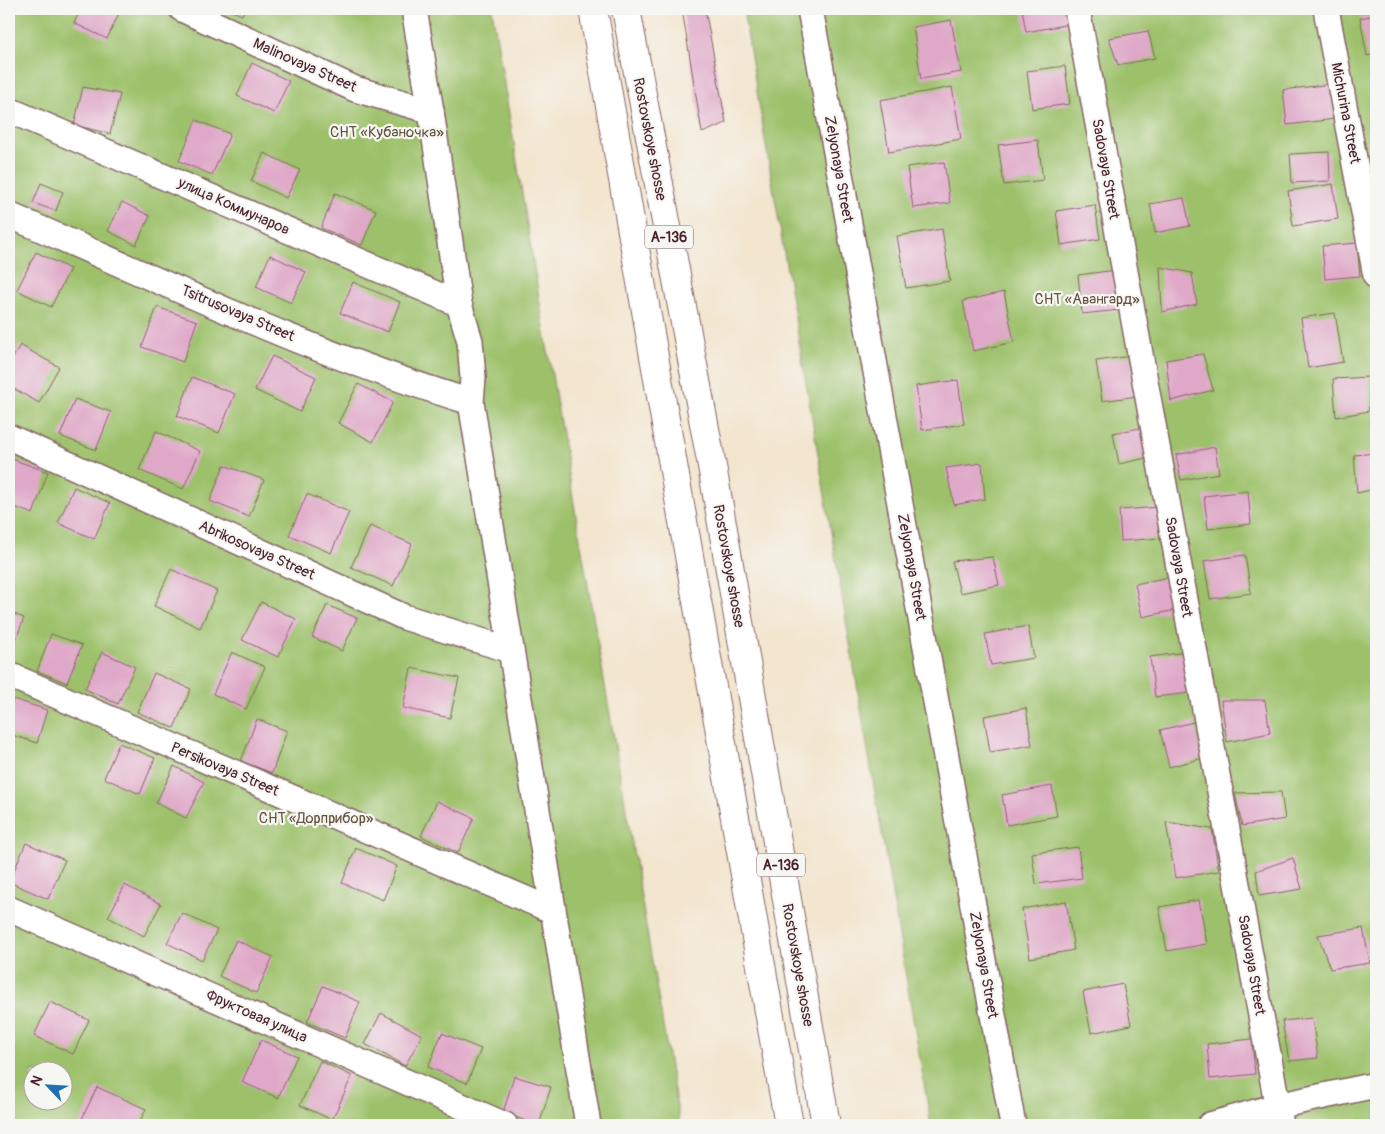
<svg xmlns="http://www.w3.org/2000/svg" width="1385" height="1134" viewBox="0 0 1385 1134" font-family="Pangolin,sans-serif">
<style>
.green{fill:#9dc16b;stroke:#74704b;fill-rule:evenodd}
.building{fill:#dfa8c8}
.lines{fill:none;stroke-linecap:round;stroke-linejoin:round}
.minor-casing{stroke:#856464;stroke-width:28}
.trunk-casing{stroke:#856464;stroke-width:30}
.minor{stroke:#fff;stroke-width:25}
.trunk{stroke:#fff;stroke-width:28}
.labels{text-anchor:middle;stroke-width:4.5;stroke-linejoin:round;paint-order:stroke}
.shield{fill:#f6f6f2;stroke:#7e6067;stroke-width:1}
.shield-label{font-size:14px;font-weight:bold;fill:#4a1f2b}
.street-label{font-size:15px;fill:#4a1f2b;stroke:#f6f6f2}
.park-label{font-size:15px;fill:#63503e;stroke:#f6f6f2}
</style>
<rect width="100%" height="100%" fill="#f6f6f2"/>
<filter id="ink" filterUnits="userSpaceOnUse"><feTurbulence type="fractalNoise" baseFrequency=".02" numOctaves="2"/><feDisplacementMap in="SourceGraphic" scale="10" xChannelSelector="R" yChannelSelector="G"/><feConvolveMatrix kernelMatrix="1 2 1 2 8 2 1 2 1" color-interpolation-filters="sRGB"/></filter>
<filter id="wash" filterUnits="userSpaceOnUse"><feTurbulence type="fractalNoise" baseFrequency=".0096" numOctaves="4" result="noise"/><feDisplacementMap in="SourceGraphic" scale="20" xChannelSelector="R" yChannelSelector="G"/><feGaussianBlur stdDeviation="1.12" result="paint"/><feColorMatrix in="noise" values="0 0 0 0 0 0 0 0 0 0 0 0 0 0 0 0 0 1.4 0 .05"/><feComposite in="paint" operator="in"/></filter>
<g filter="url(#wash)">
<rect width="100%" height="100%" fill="#f3e5ce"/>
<g class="green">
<path d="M9,9H492L545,334L680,1125H9ZM32,1072H62V1102H32Z"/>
<path d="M743,9H1376V1125H931Z"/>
</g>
<g id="blocks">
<g class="building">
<path d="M81,9H121L107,39L74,23Z"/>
<path d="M227,9H245L242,15Z"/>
<path d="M682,9H705L726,123L702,133Z"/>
<path d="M1022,9H1068L1070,24L1026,32Z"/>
<path d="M1376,15V54L1367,56L1360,18Z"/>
<path d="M951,20L961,72L921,79L913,27Z"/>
<path d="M1148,31L1155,58L1118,65L1109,38Z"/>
<path d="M252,63L289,81L274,113L237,96Z"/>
<path d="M1065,66L1070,104L1032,109L1027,71Z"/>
<path d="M1373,74H1376V88L1375,89Z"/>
<path d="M1331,84L1335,119L1287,125L1283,90Z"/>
<path d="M83,87L120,94L110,134L74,125Z"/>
<path d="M952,87L961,139L889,152L880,100Z"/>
<path d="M196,120L230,134L212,175L179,161Z"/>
<path d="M1038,140L1043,180L1004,185L998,145Z"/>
<path d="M1329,152L1330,181L1292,183L1290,154Z"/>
<path d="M264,153L300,170L286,198L251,181Z"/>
<path d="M944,162L950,203L913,208L907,167Z"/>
<path d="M41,183L63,192L56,211L33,203Z"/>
<path d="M1333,184L1338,219L1293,226L1288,191Z"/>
<path d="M335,193L376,210L362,245L321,228Z"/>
<path d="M1184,198L1190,226L1155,233L1150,204Z"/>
<path d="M122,202L150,216L136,245L108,231Z"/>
<path d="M1095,205L1100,239L1061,245L1056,211Z"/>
<path d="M942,229L950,281L906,288L897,236Z"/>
<path d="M1357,243L1360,276L1325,279L1322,246Z"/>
<path d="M36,252L70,269L51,307L17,290Z"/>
<path d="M270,255L306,272L291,303L256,287Z"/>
<path d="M1160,267L1192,273L1197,304L1162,312Z"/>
<path d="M1116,270L1120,310L1082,314L1078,275Z"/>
<path d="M353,282L400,302L388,332L340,313Z"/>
<path d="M1004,292L1014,342L973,351L963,301Z"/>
<path d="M157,307L197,321L183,362L142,347Z"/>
<path d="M1335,313L1343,362L1308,368L1301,318Z"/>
<path d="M20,345L59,367L39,403L9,386V365Z"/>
<path d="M1203,354L1213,390L1171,401L1166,360Z"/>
<path d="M272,356L316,377L300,412L255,390Z"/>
<path d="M1131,356L1137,396L1102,401L1096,361Z"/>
<path d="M192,377L235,394L219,433L177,416Z"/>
<path d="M1369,377V411L1336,417L1333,379Z"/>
<path d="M958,380L964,424L922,430L916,386Z"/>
<path d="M358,384L393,402L373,442L338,423Z"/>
<path d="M75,399L111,412L96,450L60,436Z"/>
<path d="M1146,427L1151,457L1119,464L1113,433Z"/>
<path d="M156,431L200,451L183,489L139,470Z"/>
<path d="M1215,447L1219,473L1181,480L1176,455Z"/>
<path d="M1376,453V489L1357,493L1354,455Z"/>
<path d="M12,459L48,472L33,514L9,505V467Z"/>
<path d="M982,463L985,499L954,505L946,468Z"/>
<path d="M224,465L264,480L249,517L210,501Z"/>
<path d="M74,487L110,503L94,539L58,523Z"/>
<path d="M1248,491L1251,524L1208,529L1204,496Z"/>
<path d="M307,494L349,512L331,553L289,535Z"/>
<path d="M1160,507L1162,538L1121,541L1119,510Z"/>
<path d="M370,526L412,544L393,586L351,567Z"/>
<path d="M1245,555L1251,593L1210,599L1204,561Z"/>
<path d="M993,557L999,585L960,593L952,561Z"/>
<path d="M171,569L217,591L200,628L154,606Z"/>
<path d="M1169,577L1176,610L1142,617L1135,584Z"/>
<path d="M261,602L296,619L278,657L242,640Z"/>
<path d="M327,605L357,618L342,651L312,637Z"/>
<path d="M9,612L24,618L9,658Z"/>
<path d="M1028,626L1034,658L991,665L985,634Z"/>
<path d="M51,634L82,645L67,683L37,671Z"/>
<path d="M102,652L135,667L118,704L85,689Z"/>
<path d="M232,652L265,667L246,709L213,694Z"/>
<path d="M1186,652L1190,693L1155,697L1150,657Z"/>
<path d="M411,668L459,678L450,718L403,708Z"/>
<path d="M154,673L191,689L174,728L137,712Z"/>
<path d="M13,699L47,710L37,743L9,734V713Z"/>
<path d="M1221,700H1265L1270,733L1227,742Z"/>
<path d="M1026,708L1032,745L990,752L984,716Z"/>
<path d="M257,719L287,731L272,773L241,761Z"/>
<path d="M1194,722L1203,758L1169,767L1160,730Z"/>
<path d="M119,743L155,758L140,794L104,778Z"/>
<path d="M174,766L204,782L186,818L156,803Z"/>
<path d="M1052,786L1057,816L1007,825L1002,795Z"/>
<path d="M1281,792L1285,819L1242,826L1235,793Z"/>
<path d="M437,801L474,818L458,853L421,836Z"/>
<path d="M1166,822L1212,829L1219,871L1175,878Z"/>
<path d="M26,843L65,860L48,899L9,882Z"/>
<path d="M1078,847L1082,878L1036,884L1032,853Z"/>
<path d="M356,848L397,866L383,900L342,883Z"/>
<path d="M1293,858L1302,889L1259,896L1256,871Z"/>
<path d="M125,885L161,904L144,936L108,917Z"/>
<path d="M1199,900L1207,944L1167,951L1159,907Z"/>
<path d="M1066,901L1074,950L1030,958L1022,909Z"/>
<path d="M182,913L217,930L202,960L167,943Z"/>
<path d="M1363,928L1370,963L1330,969L1318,935Z"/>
<path d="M236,940L273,957L256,993L219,976Z"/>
<path d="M1123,984L1131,1025L1091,1033L1083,992Z"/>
<path d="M323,986L360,1002L345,1038L307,1022Z"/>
<path d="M50,1002L89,1020L73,1054L34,1036Z"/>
<path d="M381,1013L422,1035L405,1066L365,1044Z"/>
<path d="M1312,1018L1318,1058L1289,1061L1282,1021Z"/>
<path d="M442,1033L481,1049L467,1083L428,1067Z"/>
<path d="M1252,1039L1255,1074L1210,1079L1207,1044Z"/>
<path d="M261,1040L297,1056L278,1098L242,1082Z"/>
<path d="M320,1061L352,1076L332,1120L300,1105Z"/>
<path d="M514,1076L551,1087L539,1125L503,1113Z"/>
<path d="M97,1087L146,1109L138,1125H79Z"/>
</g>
</g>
</g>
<g filter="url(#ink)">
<use href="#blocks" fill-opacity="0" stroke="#856464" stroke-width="1"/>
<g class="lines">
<defs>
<g id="minor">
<path d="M182,9L355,89L431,111"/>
<path d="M414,9L431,111L459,304L470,341L473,378L471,402L588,1125"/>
<path d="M810,9L1013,1125"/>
<path d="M1077,9L1281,1125"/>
<path d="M1326,9L1376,276"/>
<path d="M9,110L459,304"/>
<path d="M9,215C161,281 312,354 471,402"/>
<path d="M9,437L404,617L510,650"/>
<path d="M9,675L551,910"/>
<path d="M9,909L505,1125"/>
<path d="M1210,1125L1277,1106L1376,1085"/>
</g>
<g id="trunk">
<path d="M593,9L789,1125"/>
<path d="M626,9L712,466L826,1125"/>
</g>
</defs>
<use href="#minor" class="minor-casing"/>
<use href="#trunk" class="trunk-casing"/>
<use href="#minor" class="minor"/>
<use href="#trunk" class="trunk"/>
</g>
</g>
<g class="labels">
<g class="shield">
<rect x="645" y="225.5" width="48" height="23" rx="4"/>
<rect x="757" y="853.5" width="48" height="23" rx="4"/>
</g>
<g class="shield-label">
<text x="669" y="242">А-136</text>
<text x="781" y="870">А-136</text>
</g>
<g class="street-label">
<text transform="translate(305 65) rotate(24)" y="5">Malinovaya Street</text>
<text transform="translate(1346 113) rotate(79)" y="5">Michurina Street</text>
<text transform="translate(650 139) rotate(79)" y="5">Rostovskoye shosse</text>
<text transform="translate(839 169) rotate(80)" y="5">Zelyonaya Street</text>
<text transform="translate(1106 169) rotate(80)" y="5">Sadovaya Street</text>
<text transform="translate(234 206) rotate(24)" y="5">улица Коммунаров</text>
<text transform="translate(238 313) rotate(23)" y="5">Tsitrusovaya Street</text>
<text transform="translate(257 550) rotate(24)" y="5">Abrikosovaya Street</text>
<text transform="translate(729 566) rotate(80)" y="5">Rostovskoye shosse</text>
<text transform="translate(912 567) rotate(80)" y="5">Zelyonaya Street</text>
<text transform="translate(1179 567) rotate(80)" y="5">Sadovaya Street</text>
<text transform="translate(225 769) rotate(23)" y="5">Persikovaya Street</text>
<text transform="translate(798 965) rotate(80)" y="5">Rostovskoye shosse</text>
<text transform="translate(984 965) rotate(80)" y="5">Zelyonaya Street</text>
<text transform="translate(1252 965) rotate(80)" y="5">Sadovaya Street</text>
<text transform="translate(257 1016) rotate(24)" y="5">Фруктовая улица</text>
</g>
<g class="park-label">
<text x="387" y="137">СНТ «Кубаночка»</text>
<text x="1087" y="304">СНТ «Авангард»</text>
<text x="316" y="823">СНТ «Дорприбор»</text>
</g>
</g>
<rect width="1385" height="1134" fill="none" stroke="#f6f6f2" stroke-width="30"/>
<g transform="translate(48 1086) rotate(295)"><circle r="24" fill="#f6f6f2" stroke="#b1a0a2"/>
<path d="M0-4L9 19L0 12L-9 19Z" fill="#1f6fb2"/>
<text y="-8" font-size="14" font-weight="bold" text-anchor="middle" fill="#4a1f2b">N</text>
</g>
</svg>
